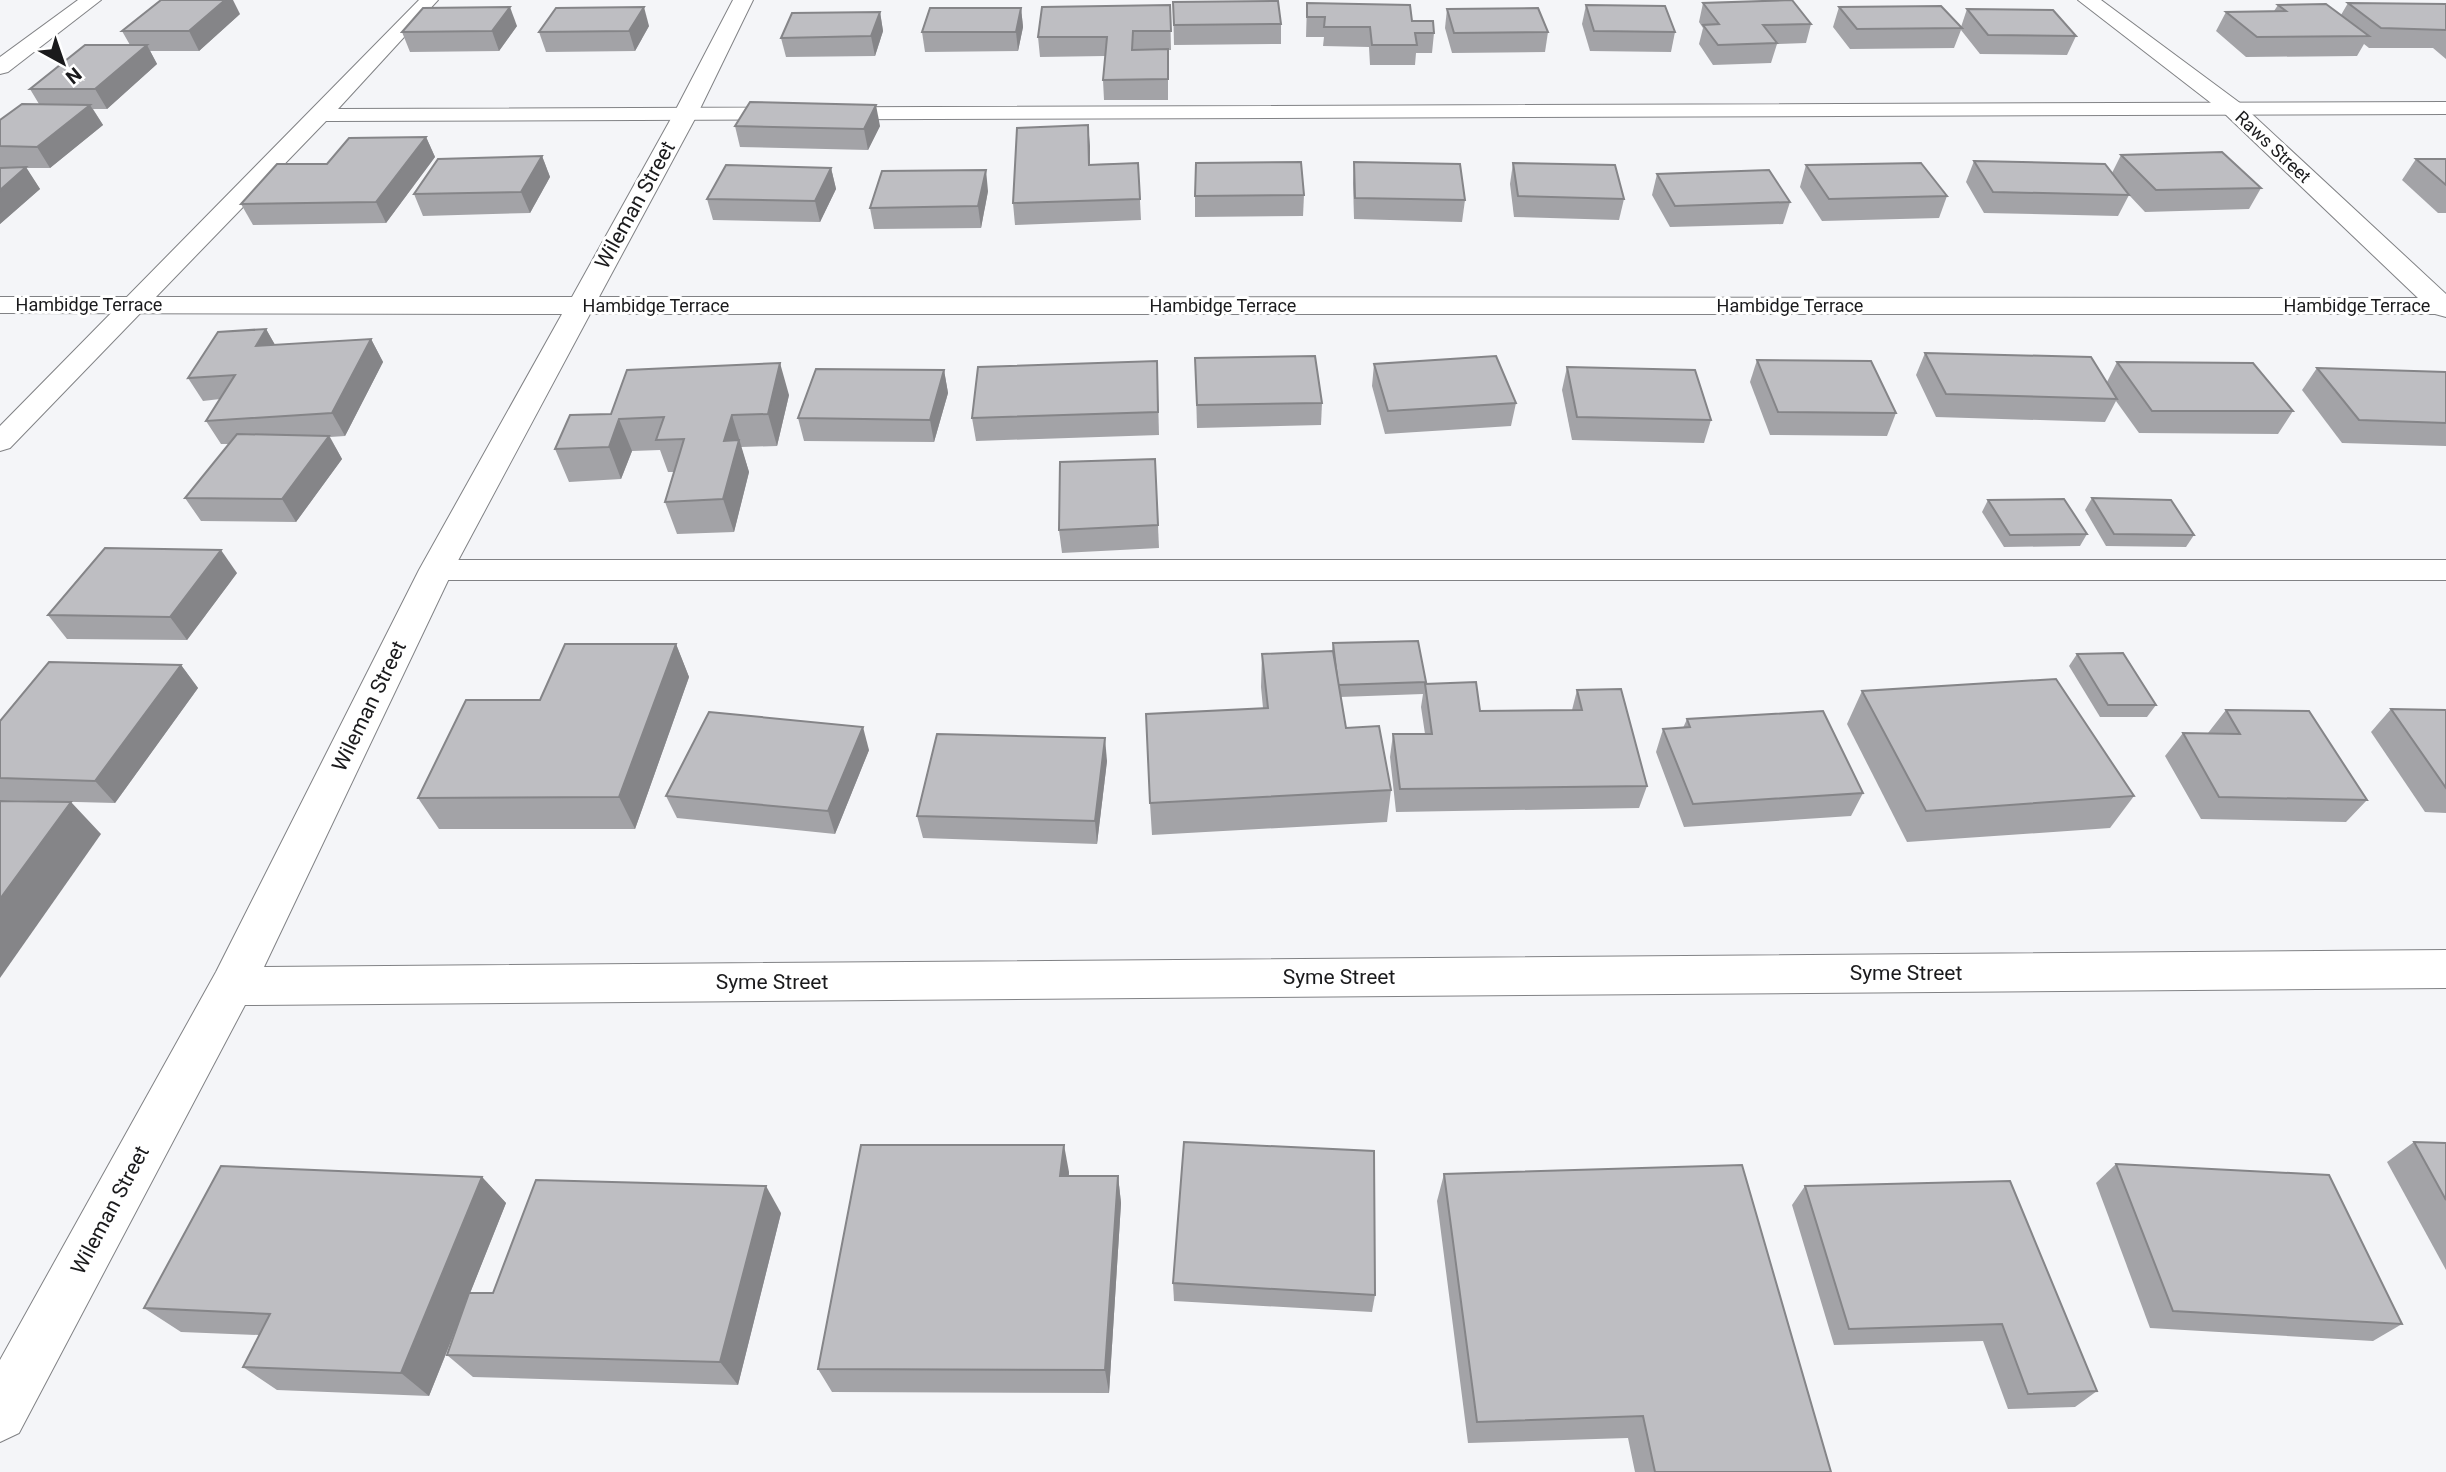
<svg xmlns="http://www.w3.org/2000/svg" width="2446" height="1472" viewBox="0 0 2446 1472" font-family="Roboto,sans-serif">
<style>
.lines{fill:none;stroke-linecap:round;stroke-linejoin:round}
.service-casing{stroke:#818285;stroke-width:2}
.minor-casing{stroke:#818285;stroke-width:2}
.service{fill:#fff;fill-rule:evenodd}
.minor{fill:#fff;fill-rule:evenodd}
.wall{fill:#a3a3a7}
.shaded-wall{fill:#858588}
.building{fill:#bebec2;stroke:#858588;stroke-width:2}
.labels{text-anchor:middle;stroke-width:6;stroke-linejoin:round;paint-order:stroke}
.far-street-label{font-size:18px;fill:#1a1a1c;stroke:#fff}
.street-label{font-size:21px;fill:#1a1a1c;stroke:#fff}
</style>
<rect width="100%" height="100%" fill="#f4f5f8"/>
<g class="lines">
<defs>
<g id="service">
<path d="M419,0H438L338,109L2446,102V114L326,121L10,448L0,451V426Z"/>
<path d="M436,560H2446V580H436L425,577L420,570L425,563Z"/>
</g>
<g id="minor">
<path d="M78,0H101L8,72L0,74V57Z"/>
<path d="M733,0H753L697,115L599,297L2418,298L2224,113L2078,0H2101L2240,103L2446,294V317L2435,314H590L453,570L264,967L2446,950V988L245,1005L19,1433L0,1442V1360L216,972L419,570L562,314L0,313V297H572L673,115Z"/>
</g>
</defs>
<use href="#service" class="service-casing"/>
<use href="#minor" class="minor-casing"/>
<use href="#service" class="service"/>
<use href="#minor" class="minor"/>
</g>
<g class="wall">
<path d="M1173,2L1281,24V44L1174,45Z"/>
<path d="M1307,3L1412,21L1434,33L1432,53H1416L1415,65H1370L1369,47L1323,46L1324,37H1306Z"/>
<path d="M1703,3L1811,24L1806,43L1777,44L1771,63L1713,65L1699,44L1703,28L1699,22Z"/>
<path d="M2348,3L2446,4V59L2433,48H2369L2364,44L2357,56L2246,57L2216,31L2226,12L2274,11L2278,5L2341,15Z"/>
<path d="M1170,5L1171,50H1168V100H1104L1103,80L1105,56L1040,57L1038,37Z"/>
<path d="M1586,5L1675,32L1671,52L1590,51L1582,24Z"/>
<path d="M1839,7L1961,27L1967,9L2076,36L2067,55L1980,54L1961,30L1954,48L1850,49L1833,27Z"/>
<path d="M1021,8L1023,27L1018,51L925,52L922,32Z"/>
<path d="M1447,9L1548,32L1545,52L1452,53L1445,28Z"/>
<path d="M880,12L883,31L875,56L786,57L781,38Z"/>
<path d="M240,14L199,51H150L157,64L107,109H93L103,125L50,168H26L40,189L0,224V120L39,104L30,89L130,45L122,31Z"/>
<path d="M517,26L499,51L410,52L402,32Z"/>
<path d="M649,26L635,51L546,52L539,32Z"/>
<path d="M735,126H880L868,150L740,147Z"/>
<path d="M426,137L435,157L386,223L253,225L241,204L327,164Z"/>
<path d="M1090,146V164L1138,163L1141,220L1015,225L1013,203Z"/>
<path d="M2121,155L2261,188L2249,209L2145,212L2129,195L2118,216L1984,213L1966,182L1974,161L2112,173Z"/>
<path d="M542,156L550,177L530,213L423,216L414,194Z"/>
<path d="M2416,159H2446V213H2438L2402,180Z"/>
<path d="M1354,162L1465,200L1462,222L1354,219L1353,183Z"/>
<path d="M1513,163L1624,199L1619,220L1514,217L1510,184Z"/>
<path d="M1806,165L1947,196L1939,218L1822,221L1800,187Z"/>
<path d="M831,168L836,189L820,222L713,220L707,199Z"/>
<path d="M1657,174L1790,202L1783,224L1670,227L1652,195Z"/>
<path d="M988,191L981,228L874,229L870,208Z"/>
<path d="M1304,195L1303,216L1195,217V196Z"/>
<path d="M266,329L275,345L371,339L383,362L345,436L330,437L342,459L296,522L201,521L185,498L229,444H221L206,421L220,399L203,401L188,378Z"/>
<path d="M1925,353L2107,382L2117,362L2293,411L2278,434L2139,433L2116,401L2105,422L1936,417L1916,375Z"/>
<path d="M1195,358L1322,403L1321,425L1197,428Z"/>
<path d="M1757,360L1896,413L1887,436L1770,435L1750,382Z"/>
<path d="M1157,361L1159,435L976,441L972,418Z"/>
<path d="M1374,364L1516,403L1511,426L1385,434L1372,386Z"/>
<path d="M1567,367L1711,420L1704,443L1572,440L1562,390Z"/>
<path d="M2317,368L2446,372V446L2342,443L2302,390Z"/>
<path d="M944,370L948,393L934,442L804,441L798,418Z"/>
<path d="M789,395L777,446L741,447L749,472L734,532L677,534L665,502L674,472H668L660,450L632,451L621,479L569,482L555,449L611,414Z"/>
<path d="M1155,459L1159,548L1062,553L1059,530Z"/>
<path d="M2092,498L2194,535L2186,547L2106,546L2085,510Z"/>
<path d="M1988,500L2087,534L2080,546L2004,547L1982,512Z"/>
<path d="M237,573L187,640L67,639L48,615Z"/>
<path d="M1333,643L1426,682L1425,684L1480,711L1572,710L1577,690L1647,786L1639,808L1396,812L1390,757L1393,734H1425L1421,707L1423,694L1340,697L1346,728L1391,790L1387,822L1152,835L1150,803L1263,708L1261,687L1262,654L1332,651Z"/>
<path d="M676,644L689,677L635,829H439L418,798L540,700Z"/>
<path d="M2077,654L2156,705L2147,717H2100L2069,666Z"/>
<path d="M181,665L198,688L115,803L0,800V721Z"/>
<path d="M1862,691L2134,796L2110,828L1907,842L1847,724Z"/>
<path d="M2391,709L2446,710V813L2425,812L2371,732Z"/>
<path d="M2226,710L2367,800L2346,822L2201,819L2165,756L2183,733H2208Z"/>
<path d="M1687,719L1863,793L1851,816L1684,827L1656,752L1663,729L1683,728Z"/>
<path d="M869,750L835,834L677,818L666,796Z"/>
<path d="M1107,761L1097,844L923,838L917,816Z"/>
<path d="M2414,1142L2446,1143V1270L2387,1162Z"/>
<path d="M2116,1164L2402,1324L2373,1341L2150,1328L2096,1183Z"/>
<path d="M1069,1172V1176H1118L1121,1203L1109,1393L832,1392L818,1369Z"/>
<path d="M1444,1174L1831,1472H1635L1628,1438L1468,1443L1437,1201Z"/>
<path d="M482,1177L506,1203L470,1293H493L781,1213L738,1385L473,1377L447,1355L456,1329L429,1396L277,1390L243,1367L259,1335L181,1332L144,1308Z"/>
<path d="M1805,1186L2097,1391L2075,1407L2008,1409L1983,1341L1834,1345L1792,1205Z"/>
<path d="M1173,1283L1375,1295L1372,1312L1174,1301Z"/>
</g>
<g class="shaded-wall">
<path d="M225,0H233L240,14L199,51L189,31Z"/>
<path d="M510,7L517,26L499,51L492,31Z"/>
<path d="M644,7L649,26L635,51L629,31Z"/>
<path d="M1021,8L1023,27L1018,51L1016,32Z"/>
<path d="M880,12L883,31L875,56L871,36Z"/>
<path d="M147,45L157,64L107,109L95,89Z"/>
<path d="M90,105L103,125L50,168L37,147Z"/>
<path d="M876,105L880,126L868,150L864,129Z"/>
<path d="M1088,125L1090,146V186L1089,165Z"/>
<path d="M426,137L435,157L386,223L376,202Z"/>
<path d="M542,156L550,177L530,213L521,192Z"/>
<path d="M26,167L40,189L0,224V190Z"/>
<path d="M831,168L836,189L820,222L815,201Z"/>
<path d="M986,170L988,191L981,228L978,206Z"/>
<path d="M266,329L279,352L256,346Z"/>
<path d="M371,339L383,362L345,436L332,413Z"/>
<path d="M780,363L789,395L777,446L768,414Z"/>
<path d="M944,370L948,393L934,442L930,420Z"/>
<path d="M732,415L749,472L734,532L723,499L724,441Z"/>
<path d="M619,419L632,451L621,479L609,447Z"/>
<path d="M329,436L342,459L296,522L282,499Z"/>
<path d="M221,550L237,573L187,640L170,617Z"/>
<path d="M676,644L689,677L635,829L619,797Z"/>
<path d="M181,665L198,688L115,803L95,781Z"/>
<path d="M863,727L869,750L835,834L828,811Z"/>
<path d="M1105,738L1107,761L1097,844L1095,821Z"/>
<path d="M71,802L101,834L0,978V899Z"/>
<path d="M1064,1145L1069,1172L1066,1203L1060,1176Z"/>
<path d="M1118,1176L1121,1203L1109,1393L1105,1370Z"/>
<path d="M482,1177L506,1203L429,1396L401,1373Z"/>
<path d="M766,1186L781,1213L738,1385L720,1362Z"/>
</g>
<g class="building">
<path d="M161,0H225L189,31H122Z"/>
<path d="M1792,0L1811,24L1763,25L1777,43L1718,45L1703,25L1719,24L1703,3Z"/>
<path d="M1278,1L1281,24L1174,25L1173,2Z"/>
<path d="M1307,3L1410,5L1412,21H1433L1434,33H1415L1417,45H1372L1370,27H1324L1325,17H1307Z"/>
<path d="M2348,3L2446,4V30L2381,28Z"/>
<path d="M2326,4L2369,36L2257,37L2226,12L2286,11L2278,5Z"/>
<path d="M1170,5L1171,31H1133L1132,50L1168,49V79L1103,80L1107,37H1038L1042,7Z"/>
<path d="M1586,5L1665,6L1675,32L1594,31Z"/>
<path d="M1941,6L1962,28L1857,29L1839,7Z"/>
<path d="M510,7L492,31L402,32L423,8Z"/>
<path d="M644,7L629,31L539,32L556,8Z"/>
<path d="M930,8H1021L1016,32H922Z"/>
<path d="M1538,8L1548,32L1454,33L1447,9Z"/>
<path d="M1967,9L2053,10L2076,36L1988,35Z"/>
<path d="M880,12L871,36L781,38L792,13Z"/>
<path d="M85,45H147L95,89H30Z"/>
<path d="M750,102L876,105L864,129L735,126Z"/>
<path d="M22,104L90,105L37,147L0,146V120Z"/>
<path d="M1088,125L1089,165L1138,163L1140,199L1013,203L1017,128Z"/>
<path d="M426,137L376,202L241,204L277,164H327L349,138Z"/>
<path d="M2222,152L2261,188L2156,190L2121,155Z"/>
<path d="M542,156L521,192L414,194L438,159Z"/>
<path d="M2416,159H2446V185Z"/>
<path d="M1974,161L2105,164L2129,195L1993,192Z"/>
<path d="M1301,162L1304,195L1195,196L1196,163Z"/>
<path d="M1354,162L1460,164L1465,200L1355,198Z"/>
<path d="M1513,163L1615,165L1624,199L1518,196Z"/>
<path d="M1921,163L1947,196L1829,199L1806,165Z"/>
<path d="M726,165L831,168L815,201L707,199Z"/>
<path d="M26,167L0,190V168Z"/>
<path d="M986,170L978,206L870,208L882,171Z"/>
<path d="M1769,170L1790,202L1675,206L1657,174Z"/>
<path d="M266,329L256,346L371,339L332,413L206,421L235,375L188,378L218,332Z"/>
<path d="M1925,353L2091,357L2117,399L1946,394Z"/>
<path d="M1315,356L1322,403L1197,405L1195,358Z"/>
<path d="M1496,356L1516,403L1388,411L1374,364Z"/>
<path d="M1757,360L1871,361L1896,413L1778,412Z"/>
<path d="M1157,361L1158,412L972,418L978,367Z"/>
<path d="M2117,362L2253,363L2293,411H2152Z"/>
<path d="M780,363L768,414L732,415L724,441L739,440L723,499L665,502L684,439L656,440L664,417L619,419L609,447L555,449L570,415L611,414L627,370Z"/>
<path d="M1567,367L1695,370L1711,420L1577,417Z"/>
<path d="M2317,368L2446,372V423L2359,420Z"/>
<path d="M816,369L944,370L930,420L798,418Z"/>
<path d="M237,434L329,436L282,499L185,498Z"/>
<path d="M1155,459L1158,525L1059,530L1060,462Z"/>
<path d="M2092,498L2171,500L2194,535L2114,534Z"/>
<path d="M2064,499L2087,534L2010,535L1988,500Z"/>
<path d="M105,548L221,550L170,617L48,615Z"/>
<path d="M1418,641L1426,682L1338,685L1333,643Z"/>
<path d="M565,644H676L619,797L418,798L466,700H540Z"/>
<path d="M1333,651L1346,728L1379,726L1391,790L1150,803L1146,714L1268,708L1262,654Z"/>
<path d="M2123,653L2156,705H2108L2077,654Z"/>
<path d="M49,662L181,665L95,781L0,778V721Z"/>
<path d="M2056,679L2134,796L1926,811L1862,691Z"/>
<path d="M1476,682L1480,711L1582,710L1577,690L1621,689L1647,786L1400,789L1393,734H1432L1425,684Z"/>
<path d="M2391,709L2446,710V788Z"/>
<path d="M2226,710L2309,711L2367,800L2219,797L2183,733L2240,734Z"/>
<path d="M1823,711L1863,793L1693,804L1663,729L1690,727L1687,719Z"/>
<path d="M709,712L863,727L828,811L666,796Z"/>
<path d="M937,734L1105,738L1095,821L917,816Z"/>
<path d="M0,801L71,802L0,899Z"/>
<path d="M1184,1142L1374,1151L1375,1295L1173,1283Z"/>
<path d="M2414,1142L2446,1143V1200Z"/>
<path d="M861,1145H1064L1060,1176H1118L1105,1370L818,1369Z"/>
<path d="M2116,1164L2329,1175L2402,1324L2173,1311Z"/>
<path d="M1742,1165L1831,1472H1655L1643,1416L1477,1422L1444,1174Z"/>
<path d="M221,1166L482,1177L401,1373L243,1367L270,1314L144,1308Z"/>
<path d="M536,1180L766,1186L720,1362L447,1355L469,1293H493Z"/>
<path d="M2010,1181L2097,1391L2028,1394L2002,1324L1849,1329L1805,1186Z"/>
</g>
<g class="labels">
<g class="far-street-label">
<text transform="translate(2273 147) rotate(43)" y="6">Raws Street</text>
<text x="89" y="311">Hambidge Terrace</text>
<text x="656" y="312">Hambidge Terrace</text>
<text x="1223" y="312">Hambidge Terrace</text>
<text x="1790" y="312">Hambidge Terrace</text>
<text x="2357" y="312">Hambidge Terrace</text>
</g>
<g class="street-label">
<text transform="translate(635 205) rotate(-61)" y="7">Wileman Street</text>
<text transform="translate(369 706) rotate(-64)" y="7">Wileman Street</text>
<text x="1906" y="980">Syme Street</text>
<text x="1339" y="984">Syme Street</text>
<text x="772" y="989">Syme Street</text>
<text transform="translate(110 1210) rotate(-62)" y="7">Wileman Street</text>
</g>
</g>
<g transform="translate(63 63) rotate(140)" stroke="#ffffff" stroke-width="5" paint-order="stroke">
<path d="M0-5L12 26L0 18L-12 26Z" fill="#1a1a1c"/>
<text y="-10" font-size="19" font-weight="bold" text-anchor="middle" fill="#1a1a1c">N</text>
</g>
</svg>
